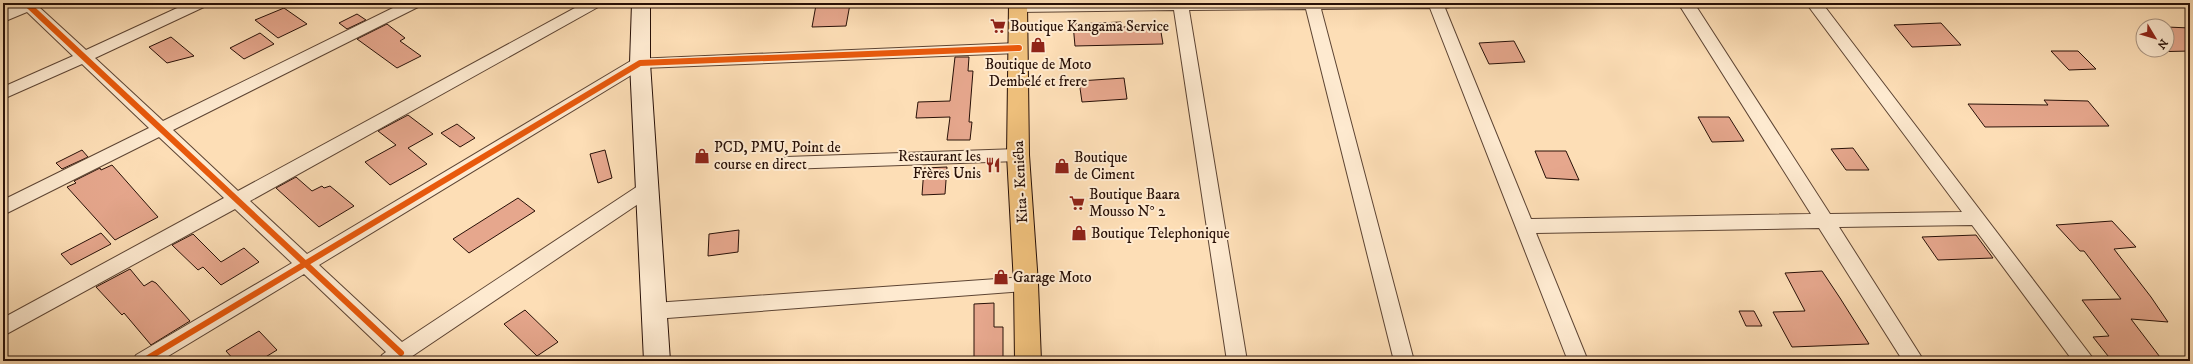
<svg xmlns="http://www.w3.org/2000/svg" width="2193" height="364" viewBox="0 0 2193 364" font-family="'IM FELL DW Pica',serif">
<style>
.building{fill:#e6a78d;stroke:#281007}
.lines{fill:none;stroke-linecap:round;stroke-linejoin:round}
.street-casing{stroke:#5d4433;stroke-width:2}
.secondary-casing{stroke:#281007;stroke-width:2}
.primary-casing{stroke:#281007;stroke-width:2}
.street{fill:#feead0;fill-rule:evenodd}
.secondary{fill:#feead0;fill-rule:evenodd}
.primary{fill:#eebf7b;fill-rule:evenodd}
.cycleway-casing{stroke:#feead0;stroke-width:8}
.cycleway{stroke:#e8590c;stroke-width:6}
.labels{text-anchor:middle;stroke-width:4;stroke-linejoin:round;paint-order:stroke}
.poi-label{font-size:15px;fill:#281007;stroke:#feead0;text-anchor:start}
.street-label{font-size:15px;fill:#281007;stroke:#feead0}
</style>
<rect width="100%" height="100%" fill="#fddeb6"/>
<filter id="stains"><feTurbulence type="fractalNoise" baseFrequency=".005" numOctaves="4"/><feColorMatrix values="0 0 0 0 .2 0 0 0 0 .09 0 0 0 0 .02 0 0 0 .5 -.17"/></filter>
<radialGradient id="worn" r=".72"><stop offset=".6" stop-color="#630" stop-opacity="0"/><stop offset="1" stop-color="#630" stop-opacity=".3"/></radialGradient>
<g class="building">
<path d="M850,4L846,26L812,27L816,5Z"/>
<path d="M284,8L307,24L278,38L255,20Z"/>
<path d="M357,14L366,20L347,29L339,23Z"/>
<path d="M1121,22L1122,27L1160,26L1163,44L1075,46L1073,24Z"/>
<path d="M1941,23L1961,45L1912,47L1894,25Z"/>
<path d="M387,24L405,38L400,41L421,56L397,68L357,39Z"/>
<path d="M2167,27L2190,28V51L2147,52L2145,50H2167Z"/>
<path d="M260,33L274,44L244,59L230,48Z"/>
<path d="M171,37L194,56L167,63L149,47Z"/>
<path d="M1514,41L1525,62L1489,64L1479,43Z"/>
<path d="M2051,51H2078L2096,69L2069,70Z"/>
<path d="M955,57H969L968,71H973L969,122H972L970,140H947L950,117L916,118L918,102L950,101Z"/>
<path d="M1124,78L1127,99L1082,102L1079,81Z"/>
<path d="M2044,100L2088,101L2109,126L1985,127L1968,104L2048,105Z"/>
<path d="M408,115L433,134L408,148L427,164L390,185L365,162L396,145L378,131Z"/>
<path d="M1698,117H1729L1744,141L1712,142Z"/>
<path d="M457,124L475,138L460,147L441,133Z"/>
<path d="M1853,148L1869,170H1846L1831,149Z"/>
<path d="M82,150L88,157L62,169L56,163Z"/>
<path d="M605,150L612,178L598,183L590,154Z"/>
<path d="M1535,151H1566L1579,180L1546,178Z"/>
<path d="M112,165L158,217L115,240L67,187L76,183L74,181L100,168L101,170Z"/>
<path d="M947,167L945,194L922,195L924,168Z"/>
<path d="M296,177L312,191L322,186L324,188L330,186L354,206L319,227L276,188Z"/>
<path d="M518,198L535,211L469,253L453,239Z"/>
<path d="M2112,221L2136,247L2114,249L2151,297L2168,322L2131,319L2163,361H2112L2093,337L2109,336L2082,300L2121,299L2084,251H2080L2056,225Z"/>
<path d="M739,230L738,252L708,256L709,234Z"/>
<path d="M101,233L111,244L71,265L61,254Z"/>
<path d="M193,234L221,262L244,248L259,262L221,285L203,267L198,270L172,245Z"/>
<path d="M1976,235L1993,258L1938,260L1922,237Z"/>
<path d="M130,269L144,286L152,281L156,283L190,321L151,345L124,313L122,315L96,287Z"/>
<path d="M1822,271L1840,298L1869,344L1792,347L1773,312L1805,311L1785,273Z"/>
<path d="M994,303V327H1003V361H974V304Z"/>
<path d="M525,310L558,342L537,356L504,324Z"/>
<path d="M1739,311H1754L1762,326H1746Z"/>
<path d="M259,331L277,350L259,361H235L226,351Z"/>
</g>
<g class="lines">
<defs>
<g id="street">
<path d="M18,3H43L39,7L86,50L188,3H209L206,6L95,58L163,121L403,3H423L420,6L173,130L238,191L584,3H603L600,6L250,201L307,254L634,59L1019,43L1025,44L1027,48L1025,52L1019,53L643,68L319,265L402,342L641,184L647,183L653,184L656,189L653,194L405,361H379L382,355L386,352L304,274L160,361H133L136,355L292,263L235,209L3,336V318L224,198L159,137L3,215V200L149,128L82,64L3,99V87L73,56L27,12L3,22V11Z"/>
<path d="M1459,3L1456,6L1445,8L1531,219L1811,214L1678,3H1694L1830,214L1962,212L1806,3H1822L2095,361H2073L1972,225L1839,227L1924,361H1903L1819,228L1536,233L1588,361H1568L1430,8L1321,9L1414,361H1394L1306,9L1189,10L1247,361H1227L1174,10L1019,12L1014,10L1011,7L1016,3Z"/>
<path d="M1018,149L1024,151L1027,155L1024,159L1018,161L786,169L780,167L777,163L780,159L786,157Z"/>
<path d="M1026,277L1033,279L1036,284L1033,289L1026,291L654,319L647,317L644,311L647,305L654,303Z"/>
</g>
<path id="secondary" d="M632,3H650V63L670,361H644L630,63Z"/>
<path id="primary" d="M1009,3H1027L1029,155L1038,284L1041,361H1015L1014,284L1007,155Z"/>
</defs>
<use href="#street" class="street-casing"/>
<use href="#secondary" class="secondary-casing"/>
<use href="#primary" class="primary-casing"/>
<use href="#street" class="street"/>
<use href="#secondary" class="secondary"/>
<use href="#primary" class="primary"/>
<defs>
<g id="cycleway">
<path d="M26,3L401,353"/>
<path d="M143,361L640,63L1019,48"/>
</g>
</defs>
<use href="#cycleway" class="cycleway-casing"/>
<use href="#cycleway" class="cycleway"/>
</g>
<defs>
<symbol id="supermarket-bare" viewBox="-9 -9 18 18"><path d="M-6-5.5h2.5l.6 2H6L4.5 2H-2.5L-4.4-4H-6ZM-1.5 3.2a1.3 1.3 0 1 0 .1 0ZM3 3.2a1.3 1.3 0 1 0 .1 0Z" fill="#8f2418" stroke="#feead0" stroke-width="2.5" paint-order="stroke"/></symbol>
<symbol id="shop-bare" viewBox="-9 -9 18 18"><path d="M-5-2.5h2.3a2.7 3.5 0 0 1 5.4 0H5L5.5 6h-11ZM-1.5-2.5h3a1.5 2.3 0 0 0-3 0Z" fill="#8f2418" stroke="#feead0" stroke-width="2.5" paint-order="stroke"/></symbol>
<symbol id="restaurant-bare" viewBox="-9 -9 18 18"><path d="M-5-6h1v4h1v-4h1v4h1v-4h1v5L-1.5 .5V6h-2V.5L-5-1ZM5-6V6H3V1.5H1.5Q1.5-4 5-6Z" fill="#8f2418" stroke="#feead0" stroke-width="2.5" paint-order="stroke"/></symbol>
</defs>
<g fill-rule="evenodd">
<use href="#supermarket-bare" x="987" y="15" width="22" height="22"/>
<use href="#shop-bare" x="1027" y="34" width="22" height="22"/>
<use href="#shop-bare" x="691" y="145" width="22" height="22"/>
<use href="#restaurant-bare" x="982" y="154" width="22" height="22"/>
<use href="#shop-bare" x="1051" y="155" width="22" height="22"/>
<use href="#supermarket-bare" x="1066" y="192" width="22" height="22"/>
<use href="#shop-bare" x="1068" y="222" width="22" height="22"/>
<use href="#shop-bare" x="990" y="266" width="22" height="22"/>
</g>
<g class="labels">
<g class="poi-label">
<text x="1010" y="31">Boutique Kangama Service</text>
<text x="1038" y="69" text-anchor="middle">Boutique de Moto<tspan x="1038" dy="17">Dembelé et frere</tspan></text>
<text x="714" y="152">PCD, PMU, Point de<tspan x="714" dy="17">course en direct</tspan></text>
<text x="981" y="161" text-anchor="end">Restaurant les<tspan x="981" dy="17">Frères Unis</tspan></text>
<text x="1074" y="162">Boutique<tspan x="1074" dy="17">de Ciment</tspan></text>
<text x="1089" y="199">Boutique Baara<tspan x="1089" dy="17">Mousso N° 2</tspan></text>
<text x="1091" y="238">Boutique Telephonique</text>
<text x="1013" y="282">Garage Moto</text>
</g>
<g class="street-label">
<text transform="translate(1020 182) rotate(-93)" y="5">Kita- Keniéba</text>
</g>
</g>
<rect width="2193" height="364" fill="none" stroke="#fddeb6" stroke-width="16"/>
<rect x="4" y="4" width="2185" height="356" fill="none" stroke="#281007" stroke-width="2"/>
<rect x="8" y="8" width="2177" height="348" fill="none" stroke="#281007"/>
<g transform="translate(2155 38) rotate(128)"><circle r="19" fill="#feead0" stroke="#a89380"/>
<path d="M0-3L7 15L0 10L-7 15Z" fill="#8f2418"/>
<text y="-6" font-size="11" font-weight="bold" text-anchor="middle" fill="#281007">N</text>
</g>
<rect width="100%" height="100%" filter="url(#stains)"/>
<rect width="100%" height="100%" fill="url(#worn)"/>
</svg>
